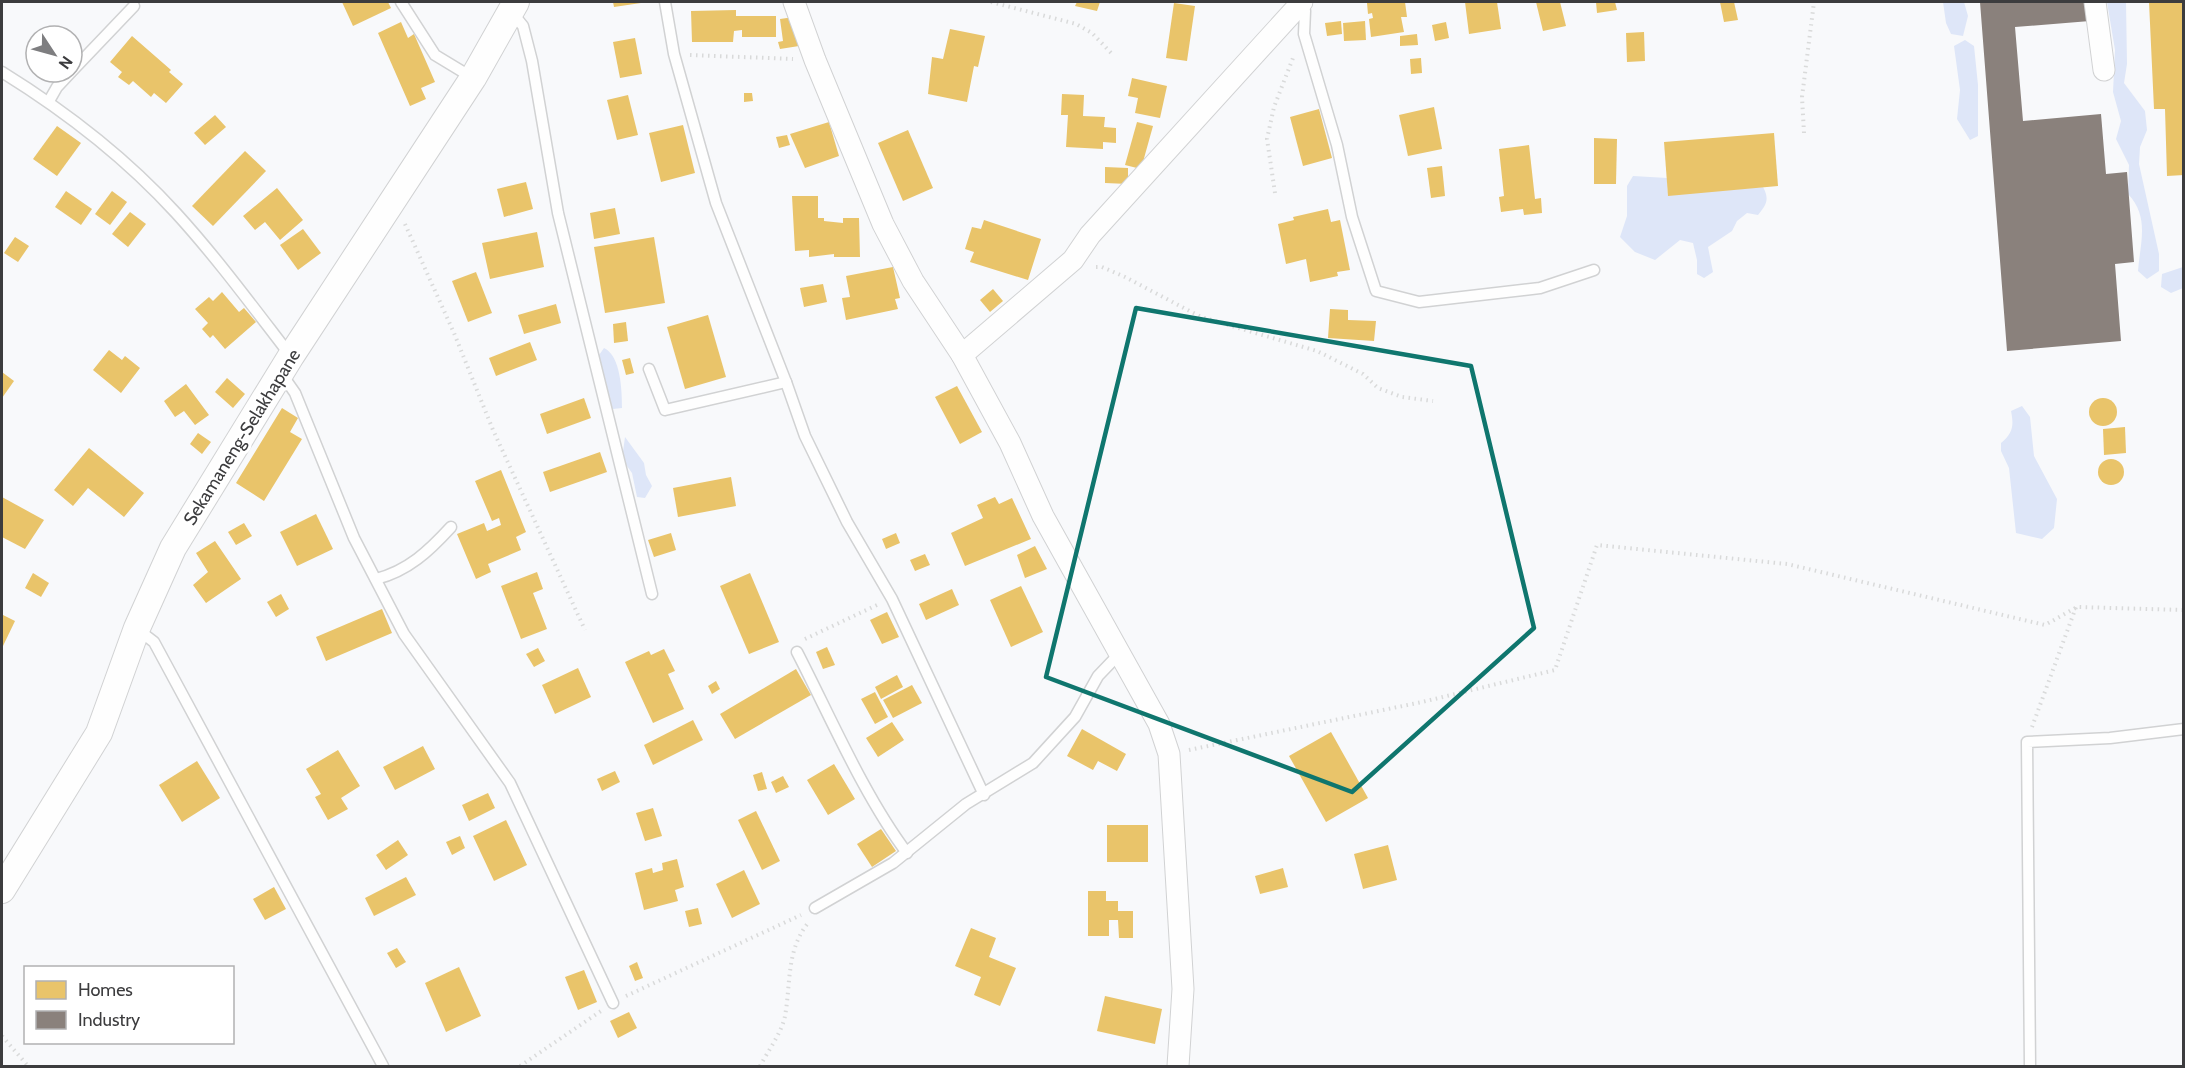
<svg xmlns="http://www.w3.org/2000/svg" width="2185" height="1068" viewBox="0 0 2185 1068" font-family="Cabin,sans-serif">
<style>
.green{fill:#dee6f8}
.homes{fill:#e9c46a}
.industry{fill:#8a817c}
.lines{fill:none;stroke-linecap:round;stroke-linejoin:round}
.service-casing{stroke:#d1d2d3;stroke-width:13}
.minor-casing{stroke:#d1d2d3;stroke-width:23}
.tertiary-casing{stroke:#d1d2d3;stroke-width:28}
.path{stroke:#d9dada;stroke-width:4;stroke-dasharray:1.5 4.5;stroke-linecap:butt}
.service{stroke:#fefefe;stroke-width:10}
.minor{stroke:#fefefe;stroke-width:21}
.tertiary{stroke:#fefefe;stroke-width:26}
.marked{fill:none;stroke:#0f766e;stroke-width:4.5;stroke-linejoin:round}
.labels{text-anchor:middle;stroke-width:6;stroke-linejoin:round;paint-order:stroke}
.street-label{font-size:18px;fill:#3c3c3e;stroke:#fff}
</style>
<rect width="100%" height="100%" fill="#f8f9fb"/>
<g class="green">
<path d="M1943,2H1964L1968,16L1963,36L1951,34L1946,23Z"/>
<path d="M2107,2H2126L2127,64L2124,83L2145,111L2147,130L2140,147L2139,164L2159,254V271L2147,279L2138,271C2140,243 2150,217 2128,194L2129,165L2116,139L2121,121L2113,92L2115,50Z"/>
<path d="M1965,40L1974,46L1978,85V136L1970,140L1957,119L1960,90L1954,46Z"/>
<path d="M1633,176L1667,178L1668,195L1763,187C1770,200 1766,205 1758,215L1747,213L1737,221L1732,231L1708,247L1713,272L1704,278L1697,274V260L1693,243L1680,240L1655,260L1635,252L1620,237L1627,216V186Z"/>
<path d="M2183,267V288L2171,293L2161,287L2162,274Z"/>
<path d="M604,348C621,356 622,391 622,408L613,409L607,399V386L597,358Z"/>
<path d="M2022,406L2030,417L2034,456L2057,499L2054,528L2042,539L2016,533L2009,468L2001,451V443C2013,433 2014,426 2011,411Z"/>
<path d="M625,437L644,463L646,475L652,486L645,498L637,497L632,473L622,459Z"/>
</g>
<g class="homes">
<path d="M342,2H388L391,8L353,26Z"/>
<path d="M613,2H641V3L614,7Z"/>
<path d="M1077,2H1100L1097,11L1075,6Z"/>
<path d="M1363,2H1405L1407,17H1401L1404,32L1371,37L1369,19L1373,18L1372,13L1368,14L1367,3Z"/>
<path d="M1465,2H1497L1501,29L1469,34Z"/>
<path d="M1536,2H1560L1566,26L1543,31Z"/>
<path d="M1596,2H1615L1617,10L1597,13Z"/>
<path d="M1720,2H1734L1738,20L1724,22Z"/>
<path d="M2149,2H2184V175L2167,176L2165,109H2154Z"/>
<path d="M1174,3L1195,6L1187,61L1166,58Z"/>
<path d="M736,10V16H776V37H742V30L734,31L733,42H692L691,11Z"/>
<path d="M794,17L799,46L780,49L778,42L783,41L780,19Z"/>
<path d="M1341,21L1342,34L1327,36L1325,23Z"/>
<path d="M1365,21L1366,40L1344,41L1343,23Z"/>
<path d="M401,22L408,38L414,34L435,82L421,88L426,99L410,106L378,33Z"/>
<path d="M1446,22L1449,38L1435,41L1432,25Z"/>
<path d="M950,29L985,36L978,67L974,66L967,102L928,94L932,57L943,59Z"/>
<path d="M1644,32L1645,61L1627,62L1626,33Z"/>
<path d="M1417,34L1418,45L1400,46V36Z"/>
<path d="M132,36L171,70L169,72L183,84L166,103L154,93L151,97L133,81L129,85L118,77L122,72L110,62Z"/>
<path d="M635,38L642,74L620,78L613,42Z"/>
<path d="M1421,58L1422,73L1411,74L1410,59Z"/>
<path d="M1132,78L1167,86L1160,118L1135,113L1138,98L1128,96Z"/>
<path d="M744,93H752L753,101L744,102Z"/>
<path d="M1062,94L1084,95L1083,116L1105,117L1104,127L1116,128V143L1103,142V149L1066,147L1068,115H1061Z"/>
<path d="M628,95L638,135L617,140L607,100Z"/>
<path d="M1434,107L1442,149L1408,156L1399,115Z"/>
<path d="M1319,109L1332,158L1303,166L1290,117Z"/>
<path d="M215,115L226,127L205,145L194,133Z"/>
<path d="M829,122L839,156L805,168L790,134Z"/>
<path d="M1137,122L1153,126L1141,169L1125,165Z"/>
<path d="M683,125L695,173L661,182L649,133Z"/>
<path d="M57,126L81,143L57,176L33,159Z"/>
<path d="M908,130L933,188L903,201L878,143Z"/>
<path d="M1774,133L1778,186L1668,196L1664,142Z"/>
<path d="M787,135L790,145L779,148L776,137Z"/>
<path d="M1594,138L1617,139L1616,184H1594Z"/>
<path d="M1529,145L1535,199L1541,198L1542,213L1524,215L1523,209L1501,212L1499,197L1504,196L1499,149Z"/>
<path d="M245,151L266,171L213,226L192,206Z"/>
<path d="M1442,166L1445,196L1431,198L1427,168Z"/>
<path d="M1105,167L1128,168V184L1105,183Z"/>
<path d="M526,182L533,209L504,217L497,189Z"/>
<path d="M277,188L303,220L280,240L265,222L255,230L243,216Z"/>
<path d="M66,191L92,209L81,225L55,207Z"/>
<path d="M112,191L127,202L110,225L95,214Z"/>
<path d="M792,196H818V218H824V221L843,223V218H859L860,257H834V254L809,257V250L795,251Z"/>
<path d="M615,208L620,234L594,239L590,213Z"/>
<path d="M1328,209L1331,222L1340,220L1350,270L1337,272L1338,276L1310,282L1306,259L1286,264L1278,224L1294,220L1293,217Z"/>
<path d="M130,212L146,224L128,247L112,234Z"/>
<path d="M984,220L1041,239L1028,280L970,262L974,252L965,249L972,227L981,229Z"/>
<path d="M303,229L321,253L298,270L280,245Z"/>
<path d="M537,232L544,267L490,279L482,243Z"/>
<path d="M15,237L29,246L18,262L4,253Z"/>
<path d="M654,237L665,303L605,313L594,247Z"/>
<path d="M893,267L900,298L895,299L898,309L846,320L842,298L850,297L846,276Z"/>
<path d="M476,272L492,313L468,322L452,281Z"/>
<path d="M823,284L827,302L804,307L800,288Z"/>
<path d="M993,289L1003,301L990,312L980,300Z"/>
<path d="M222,292L239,312L244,308L256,322L225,349L213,335L210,338L202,329L208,323L195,309L209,297L213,301Z"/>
<path d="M556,304L561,323L524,334L518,315Z"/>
<path d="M1330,309L1348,310V320L1376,321L1374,341L1328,338Z"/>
<path d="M708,315L726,377L685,389L667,327Z"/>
<path d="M626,322L628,341L614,343L613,324Z"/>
<path d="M530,342L537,360L496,376L489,358Z"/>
<path d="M109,350L122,360L125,356L140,368L121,393L93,370Z"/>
<path d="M630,358L634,373L626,375L622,360Z"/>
<path d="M2,372L14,381L2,398Z"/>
<path d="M227,378L245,394L233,408L215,392Z"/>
<path d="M186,384L209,415L195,425L184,411L175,417L164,401Z"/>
<path d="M957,386L982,432L960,444L935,397Z"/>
<path d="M584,398L591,418L547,434L540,414Z"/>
<circle cx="2103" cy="412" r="14"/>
<path d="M282,408L298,418L290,432L302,439L264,501L236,483Z"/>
<path d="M2125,427L2126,453L2104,455L2103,429Z"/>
<path d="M198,433L211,442L202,454L190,444Z"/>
<path d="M89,448L144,493L124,517L88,488L73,506L54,490Z"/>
<path d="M600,452L607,472L550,492L543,472Z"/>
<circle cx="2111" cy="472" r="13"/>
<path d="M501,470L526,532L516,537L521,550L488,564L491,572L476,579L457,534L484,523L487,531L501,525L499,518L492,521L475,481Z"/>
<path d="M731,477L736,506L678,517L673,488Z"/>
<path d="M2,497L44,520L25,549L2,537Z"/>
<path d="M995,497L999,504L1012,498L1031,539L965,566L951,533L983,518L977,505Z"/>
<path d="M316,514L333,549L297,566L280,532Z"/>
<path d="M244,523L252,536L236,545L228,532Z"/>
<path d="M671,533L676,550L654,557L648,540Z"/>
<path d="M896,533L900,543L886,549L882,539Z"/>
<path d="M215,541L241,579L206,603L193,585L208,572L196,553Z"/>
<path d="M1035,546L1047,569L1025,578L1017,555Z"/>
<path d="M925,554L930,565L915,571L910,560Z"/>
<path d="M537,572L543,589L533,593L547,629L521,639L501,586Z"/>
<path d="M33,573L49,583L41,597L25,588Z"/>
<path d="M750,573L779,642L749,654L720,586Z"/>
<path d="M1021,586L1043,632L1011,647L990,600Z"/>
<path d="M952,589L959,605L926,620L919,604Z"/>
<path d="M281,594L289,609L276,617L267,602Z"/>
<path d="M382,609L392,633L326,661L316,637Z"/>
<path d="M887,612L899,637L882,644L870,620Z"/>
<path d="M3,615L15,621L3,646L2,645Z"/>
<path d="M827,647L835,665L823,669L816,652Z"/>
<path d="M538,648L545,661L534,667L526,654Z"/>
<path d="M664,649L675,671L668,674L684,709L653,723L625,662L649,651L651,655Z"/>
<path d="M578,668L591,697L555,714L542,685Z"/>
<path d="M796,669L811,695L735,739L720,714Z"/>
<path d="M897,675L903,687L881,699L875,687Z"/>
<path d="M716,681L720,689L712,694L708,686Z"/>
<path d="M912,685L922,703L893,718L883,700Z"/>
<path d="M875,692L888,717L875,724L861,699Z"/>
<path d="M693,720L703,740L653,765L644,745Z"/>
<path d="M892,722L904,740L878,757L866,738Z"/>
<path d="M1082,729L1126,754L1117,771L1098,761L1093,770L1067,756Z"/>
<path d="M1331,732L1368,798L1326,822L1289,756Z"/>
<path d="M423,746L435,769L395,790L383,767Z"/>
<path d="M338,750L360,786L341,798L348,809L328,820L315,797L321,794L306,769Z"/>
<path d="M197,761L220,798L182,822L159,785Z"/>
<path d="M834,764L855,799L828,815L807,780Z"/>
<path d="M615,771L620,782L602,791L597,779Z"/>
<path d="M762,772L767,789L758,791L753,775Z"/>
<path d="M783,776L789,787L776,793L771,782Z"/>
<path d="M488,793L495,808L469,821L462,805Z"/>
<path d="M653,808L662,836L645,841L636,813Z"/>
<path d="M756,811L780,861L762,870L738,820Z"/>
<path d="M506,820L527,865L494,881L473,836Z"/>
<rect x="1107" y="825" width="41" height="37"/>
<path d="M881,829L896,851L872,867L857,844Z"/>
<path d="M460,836L465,848L452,855L446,842Z"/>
<path d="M398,840L408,855L386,870L376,855Z"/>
<path d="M1388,845L1397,880L1363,889L1354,854Z"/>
<path d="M677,859L684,887L675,890L678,901L644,910L635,873L652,868L653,873L663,870L662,863Z"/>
<path d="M1283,868L1288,887L1260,894L1255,876Z"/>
<path d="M744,870L760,904L732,918L716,884Z"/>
<path d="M406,877L416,895L374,916L365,898Z"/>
<path d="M274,887L286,909L265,920L253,899Z"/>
<path d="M1088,891H1106V901H1118V911H1133V938H1119L1118,920H1109V936H1088Z"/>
<path d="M698,908L702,924L689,927L685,911Z"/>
<path d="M971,928L996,938L989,957L1016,968L1000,1006L974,995L981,977L955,966Z"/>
<path d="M397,948L406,962L396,968L387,953Z"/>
<path d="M637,962L643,978L635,981L629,966Z"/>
<path d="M459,967L481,1016L446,1032L425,983Z"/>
<path d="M584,970L597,1002L578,1010L565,977Z"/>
<path d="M1105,996L1162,1009L1155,1044L1097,1031Z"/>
<path d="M629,1012L637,1028L618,1038L610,1021Z"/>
</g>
<path class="industry" d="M1980,2H2088L2090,21L2015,27L2023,121L2101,114L2106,174L2127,172L2134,262L2115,264L2121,341L2007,351Z"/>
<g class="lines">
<defs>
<g id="service">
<path d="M401,2L435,55L473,78"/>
<path d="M665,2L674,54L716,203L786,382L805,436L847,522L892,599L984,795"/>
<path d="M1301,3L1305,11L1304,34L1337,145L1352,217L1376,291L1419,302L1540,288L1594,270"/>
<path d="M510,10L523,26L532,61L558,213L652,594"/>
<path d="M72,71L134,6"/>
<path d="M2,72C65,111 125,157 176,213C217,258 253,307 290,355"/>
<path d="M49,101L57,87L71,72"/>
<path d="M649,369L665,410L786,382"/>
<path d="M281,373L295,393L354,538L404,634L510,783L613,1003"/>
<path d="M376,579C408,571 429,551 451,527"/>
<path d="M137,629L154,642L383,1066"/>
<path d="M797,652C830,716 864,796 907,853"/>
<path d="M815,908L893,863L966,804L1033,763L1075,717L1098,676L1121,652"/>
<path d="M2030,1066L2027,742L2110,738L2184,729"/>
</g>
<g id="minor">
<path d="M794,2L815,60L883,224L913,281L962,355L1010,443L1043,516L1159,724L1169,754L1183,989L1178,1066"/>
<path d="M2095,2L2104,70"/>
<path d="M962,355L1073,260L1090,235L1302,2"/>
</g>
<path id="tertiary" d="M2,890L99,733L137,628L173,548L291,356L473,78L516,2"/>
</defs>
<use href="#service" class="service-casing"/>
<use href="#minor" class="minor-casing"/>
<use href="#tertiary" class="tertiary-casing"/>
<g class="path">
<path d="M991,2L1076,24L1092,33L1114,56"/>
<path d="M690,55L793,59"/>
<path d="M1804,133L1802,97L1814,2"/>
<path d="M1275,193L1267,139L1274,107L1293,58"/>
<path d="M405,224L454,333L493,430L585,630"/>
<path d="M1096,267H1102L1125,277L1201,317L1317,351L1363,374L1378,388L1402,397L1433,401"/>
<path d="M805,639L877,605"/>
<path d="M2032,727L2076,607"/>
<path d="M1189,750L1422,702L1555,670L1597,545L1787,564L2045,625L2077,607L2184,610"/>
<path d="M626,996L801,915"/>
<path d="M2,1036L28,1066"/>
<path d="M520,1066L601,1011"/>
<path d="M760,1066C768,1051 782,1032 785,1016C791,983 786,949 809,922"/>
</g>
<use href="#service" class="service"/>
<use href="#minor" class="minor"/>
<use href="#tertiary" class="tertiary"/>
</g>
<path class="marked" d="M1136,308L1471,366L1534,628L1352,792L1046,677Z"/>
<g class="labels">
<g class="street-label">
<text transform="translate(242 437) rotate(-58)" y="6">Sekamaneng-Selakhapane</text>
</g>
</g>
<rect width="2185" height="1068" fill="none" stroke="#3c3c3e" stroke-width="6"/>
<rect x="24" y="966" width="210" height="78" fill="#ffffff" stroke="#b1b1b2" stroke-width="1.5"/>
<rect x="36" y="981" width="30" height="18" fill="#e9c46a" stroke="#b1b1b2" stroke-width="1.5"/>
<text x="78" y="996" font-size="18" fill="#3c3c3e">Homes</text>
<rect x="36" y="1011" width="30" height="18" fill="#8a817c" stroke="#b1b1b2" stroke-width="1.5"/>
<text x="78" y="1026" font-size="18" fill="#3c3c3e">Industry</text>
<g transform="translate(54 54) rotate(126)"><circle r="28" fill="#ffffff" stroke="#b1b1b2" stroke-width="1.5"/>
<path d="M0-4.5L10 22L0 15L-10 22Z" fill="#7e7e80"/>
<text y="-9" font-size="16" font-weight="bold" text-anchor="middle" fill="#3c3c3e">N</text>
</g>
</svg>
